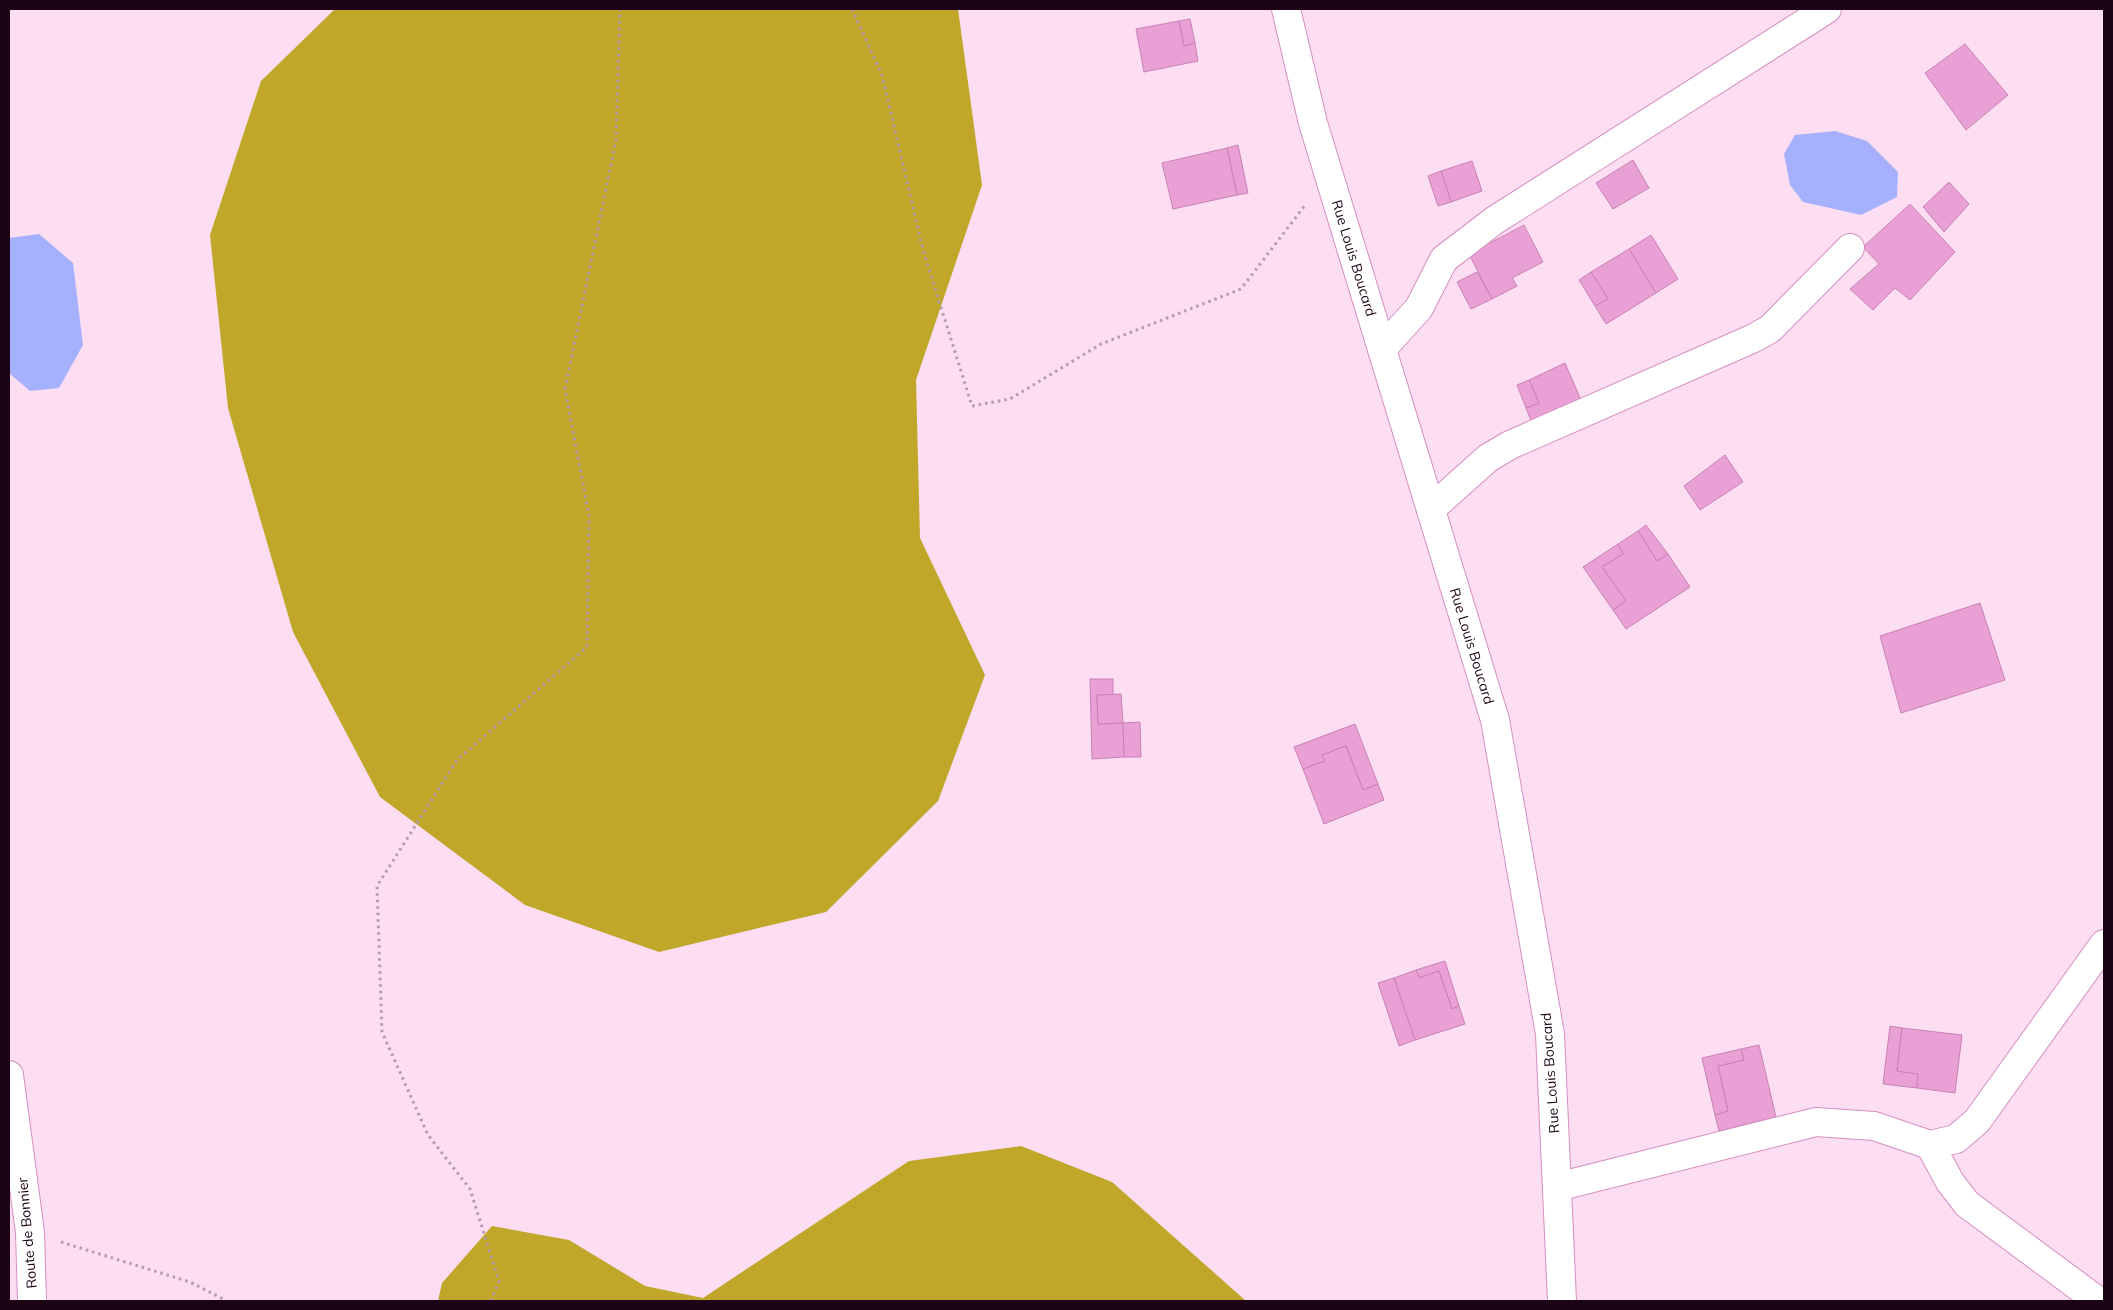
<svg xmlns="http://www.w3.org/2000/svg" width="2113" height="1310" viewBox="0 0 2113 1310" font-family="Mulish,sans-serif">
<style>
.forest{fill:#c0a72a}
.water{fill:#a6b1fe}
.building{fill:#e9a0d5;stroke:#c882b5}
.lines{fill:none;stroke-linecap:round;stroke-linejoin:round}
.minor-casing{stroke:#d68fc2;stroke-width:30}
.path{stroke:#b599ad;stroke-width:3;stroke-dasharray:2.5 4;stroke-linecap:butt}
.minor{stroke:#fff;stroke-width:28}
.labels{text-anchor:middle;stroke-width:4.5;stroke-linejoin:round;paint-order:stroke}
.street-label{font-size:14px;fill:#1c0416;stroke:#fff}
</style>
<rect width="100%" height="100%" fill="#fcddf2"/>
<g class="forest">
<path d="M335,9H958L982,185L916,380L920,538L985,675L938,801L826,912L659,952L525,905L380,797L293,632L228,408L210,235L261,81Z"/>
<path d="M1021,1146L1112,1182L1246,1301H438L442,1283L492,1226L569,1240L645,1286L703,1298L909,1161Z"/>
</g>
<g class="water">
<path d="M1835,131L1867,141L1898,172L1897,197L1861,215L1803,202L1790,185L1784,154L1795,135Z"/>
<path d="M39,234L73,263L83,345L59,388L30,391L9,373V238Z"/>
</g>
<g class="building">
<path d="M1190,19L1195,43L1184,46L1179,21Z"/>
<path d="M1179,21L1184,46L1195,43L1198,61L1144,72L1136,29Z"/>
<path d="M1965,44L2008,95L1966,130L1925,73Z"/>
<path d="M1238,145L1248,193L1237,195L1227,148Z"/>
<path d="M1227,148L1237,195L1173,209L1162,163Z"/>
<path d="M1633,160L1649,188L1613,209L1596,183Z"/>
<path d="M1472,161L1482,191L1451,202L1441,171Z"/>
<path d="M1441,171L1451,202L1438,206L1428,176Z"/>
<path d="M1949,182L1969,204L1944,232L1923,207Z"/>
<path d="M1910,204L1955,252L1910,300L1895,288L1873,310L1850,289L1879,264L1863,247Z"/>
<path d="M1524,225L1543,262L1512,278L1517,286L1492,299L1469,254Z"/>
<path d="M1651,235L1678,279L1656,293L1629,249Z"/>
<path d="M1629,249L1656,293L1606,324L1595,306L1608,299L1591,272Z"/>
<path d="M1477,272L1492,299L1471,309L1457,282Z"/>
<path d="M1591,272L1608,299L1595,306L1579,280Z"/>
<path d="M1565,363L1588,416L1538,438L1526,408L1539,403L1529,380Z"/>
<path d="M1529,380L1539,403L1526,408L1517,385Z"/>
<path d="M1725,455L1743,482L1700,510L1684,486Z"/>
<path d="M1646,525L1668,554L1657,561L1638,531Z"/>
<path d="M1638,531L1657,561L1668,554L1690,587L1626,629L1613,610L1626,601L1602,567L1623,554L1618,544Z"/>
<path d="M1618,544L1623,554L1602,567L1626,601L1613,610L1583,567Z"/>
<path d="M1980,603L2005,680L1901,713L1880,636Z"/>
<path d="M1090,679H1113V695H1097L1098,724L1123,723L1124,757L1092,759Z"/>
<path d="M1121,694L1123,723L1098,724L1097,695Z"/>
<path d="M1140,722L1141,757H1124L1123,723Z"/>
<path d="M1355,724L1378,784L1363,790L1346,746L1322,755L1325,761L1303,769L1294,747Z"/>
<path d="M1346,746L1363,790L1378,784L1384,800L1324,824L1303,769L1325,761L1322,755Z"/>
<path d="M1445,961L1459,1006L1452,1009L1439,971L1419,978L1416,970Z"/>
<path d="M1416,970L1419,978L1439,971L1452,1009L1459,1006L1465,1024L1415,1040L1394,978Z"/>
<path d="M1394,978L1415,1040L1399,1046L1378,983Z"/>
<path d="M1890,1026L1902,1028L1897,1071L1918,1074L1917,1088L1883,1084Z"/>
<path d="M1902,1028L1962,1035L1955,1093L1917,1088L1918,1074L1897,1071Z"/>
<path d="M1759,1045L1776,1117L1719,1131L1715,1115L1728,1111L1718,1066L1744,1060L1741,1049Z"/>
<path d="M1741,1049L1744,1060L1718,1066L1728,1111L1715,1115L1702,1058Z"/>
</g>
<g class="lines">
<defs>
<g id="minor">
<path d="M1286,9L1313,123L1495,720L1550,1034L1562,1301"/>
<path d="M1382,349L1419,308L1444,259L1495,220L1827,9"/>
<path d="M1431,509L1488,458L1510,445L1754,338L1770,329L1850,248"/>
<path d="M9,1075L30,1232L32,1301"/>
<path d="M1930,1145L1950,1182L1967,1204L2098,1301"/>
<path d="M1557,1187L1816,1122L1874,1126L1930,1145L1956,1139L1977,1121L2104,944"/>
</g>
</defs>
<use href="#minor" class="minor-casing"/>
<g class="path">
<path d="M852,9L882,75L923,250L972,406L1010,399L1101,344L1241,289L1306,204"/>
<path d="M61,1242L190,1282L227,1301"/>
<path d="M491,1301L499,1281L470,1189L428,1135L382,1032L377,886L457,760L587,647L589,516L565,389L616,140L620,9"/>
</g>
<use href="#minor" class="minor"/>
</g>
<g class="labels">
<g class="street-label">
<text transform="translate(1354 258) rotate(73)" y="5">Rue Louis Boucard</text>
<text transform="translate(1472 646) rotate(73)" y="5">Rue Louis Boucard</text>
<text transform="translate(1550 1073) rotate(-94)" y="5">Rue Louis Boucard</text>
<text transform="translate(27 1233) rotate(-95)" y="5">Route de Bonnier</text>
</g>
</g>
<rect width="2113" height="1310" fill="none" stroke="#1c0416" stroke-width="20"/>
</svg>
